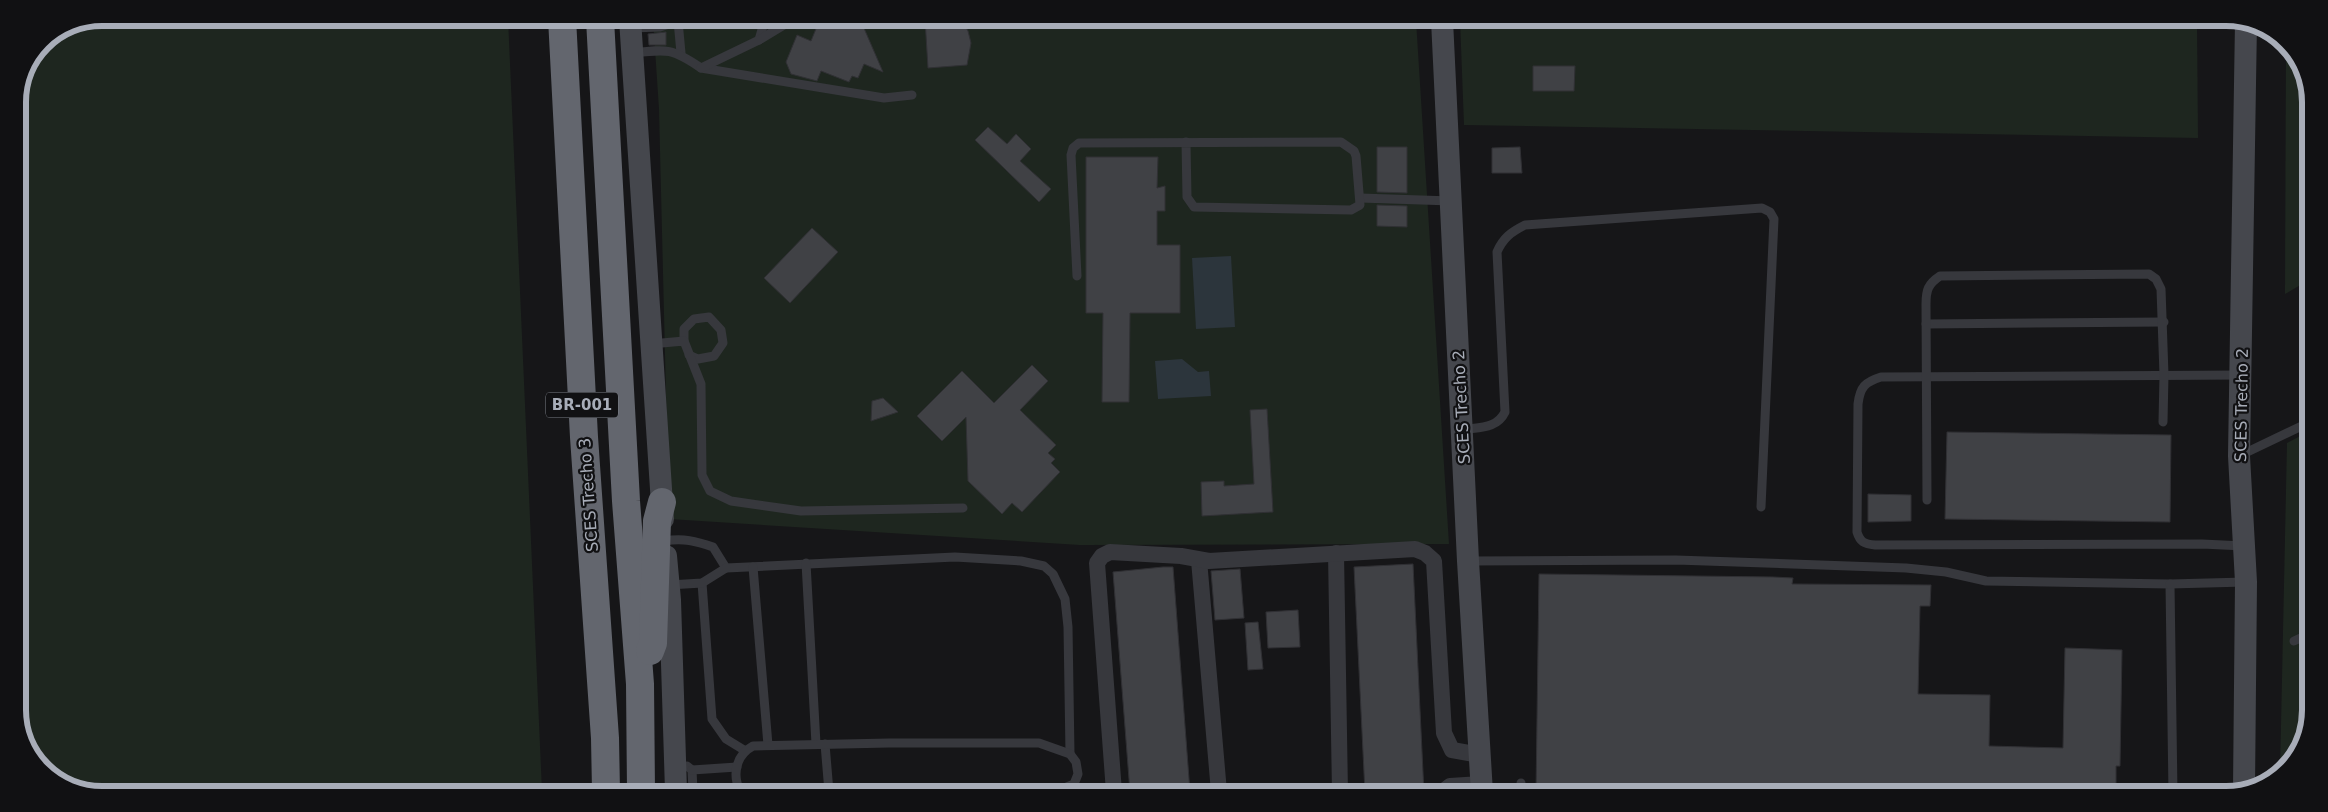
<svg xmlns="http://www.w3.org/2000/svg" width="2328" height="812" viewBox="0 0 2328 812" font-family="'DejaVu Sans',sans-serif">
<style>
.grass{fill:#1e261f}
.water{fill:#2c353c}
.building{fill:#404145;stroke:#303034}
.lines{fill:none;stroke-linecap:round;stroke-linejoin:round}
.lane{stroke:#37383d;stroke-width:9}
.street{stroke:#37383d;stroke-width:16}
.secondary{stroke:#45474d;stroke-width:22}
.highway{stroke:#63666e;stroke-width:28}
.labels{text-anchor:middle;stroke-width:4.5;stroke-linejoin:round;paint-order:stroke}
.shield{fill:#111113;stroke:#7b7e86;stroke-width:1}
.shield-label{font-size:15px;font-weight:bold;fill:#a8adb8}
.street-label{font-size:16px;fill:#a8adb8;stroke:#111113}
.rim{fill:none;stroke:#a8adb8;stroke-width:6}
</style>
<rect width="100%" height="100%" fill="#161618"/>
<g class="grass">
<path d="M102,18H508L542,791L75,790L35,762L18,716V97L43,42L70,24Z"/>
<path d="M653,19L1416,20L1449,544L1080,545L669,519L659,109Z"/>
<path d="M1460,20L2197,22L2198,138L1464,125Z"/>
<path d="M2286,45L2293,50L2310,96L2309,280L2285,294Z"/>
<path d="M2308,432L2306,737L2280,773L2287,443Z"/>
</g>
<g class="water">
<path d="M1231,256L1235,327L1196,329L1192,258Z"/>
<path d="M1182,359L1198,372L1209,371L1211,396L1158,399L1155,361Z"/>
</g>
<g class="building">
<path d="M820,19H860L883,72L864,64L858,78L852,76L849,82L821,71L817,81L791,74L786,62L797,35L811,41Z"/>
<path d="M925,19H961L968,31L971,43L967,65L928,68Z"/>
<path d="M666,32V45H649L648,34Z"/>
<path d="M1533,66H1575L1574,91H1533Z"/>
<path d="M988,127L1007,144L1016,134L1031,149L1020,161L1051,189L1039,202L975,140Z"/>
<path d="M1377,147H1407V193L1377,192Z"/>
<path d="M1520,147L1522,173H1492V148Z"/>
<path d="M1086,157H1158L1157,188L1165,186V211H1157V245H1180V313H1130L1129,402H1102L1103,313H1086Z"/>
<path d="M1377,205L1407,206V227L1377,226Z"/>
<path d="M812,228L838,252L790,303L764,278Z"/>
<path d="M1032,365L1048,381L1020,410L1056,445L1048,453L1055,459L1051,463L1060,472L1022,512L1012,503L1002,514L968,481L966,417L942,441L917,416L962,371L994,403Z"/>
<path d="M883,398L898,412L871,421L872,401Z"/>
<path d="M1267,409L1273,512L1202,516L1201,482L1224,481V486L1254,484L1250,410Z"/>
<path d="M1947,432L2171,435L2170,522L1945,519Z"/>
<path d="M1868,494L1911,495V521L1868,522Z"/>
<path d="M1413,564L1424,793H1365L1354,567Z"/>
<path d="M1163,567H1173L1190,792H1130L1113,572Z"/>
<path d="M1240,569L1244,618L1215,620L1211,571Z"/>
<path d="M1539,574L1773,577L1793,578L1792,584L1931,585L1930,606H1920L1918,694L1990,695L1989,746L2063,748L2065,648L2122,650L2120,766H2116V794L1536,793Z"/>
<path d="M1298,610L1300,647L1268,648L1266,612Z"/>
<path d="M1258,622L1263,669L1248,670L1245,623Z"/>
</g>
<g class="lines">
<g class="lane">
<path d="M678,21L681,53"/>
<path d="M631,28L660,27L678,21V19"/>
<path d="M759,40L765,19"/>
<path d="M633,53C667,49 672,48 701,68L884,98L912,95"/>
<path d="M701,68L759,40L794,19"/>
<path d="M1360,198L1452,201"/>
<path d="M1077,276L1071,155L1073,148L1079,143L1341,142L1354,151L1356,156L1360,205L1351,210L1194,207L1187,197L1186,142"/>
<path d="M1926,324L2164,322"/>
<path d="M684,341V329L694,319L709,317L721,330L723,343L714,356L698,359L689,355"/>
<path d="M651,344L684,341L701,384L702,475L710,491L731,501L801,511L963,508"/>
<path d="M2241,375L1881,377C1865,382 1860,387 1858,404L1857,532C1860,542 1864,544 1875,545L2202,544L2244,546"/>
<path d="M1462,430C1479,427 1497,429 1505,412L1497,252C1503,238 1511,232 1525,225L1762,208L1770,212L1774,219L1761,507"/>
<path d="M2241,455L2308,423"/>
<path d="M1927,500L1926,304C1926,290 1928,284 1940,276L2149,274L2156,279L2161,289L2164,375L2163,422"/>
<path d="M665,541C683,538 696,541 713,547L726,568L955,557L1021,561L1044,566L1053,574L1065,599L1068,627L1070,754"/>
<path d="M1468,561L1676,560L1906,568L1946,572L1986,581L2170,584L2173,794"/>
<path d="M806,563L816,744"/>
<path d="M753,567L768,745"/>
<path d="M702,583L712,719L726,739L744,750"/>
<path d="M2170,584L2245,582"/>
<path d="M669,585L702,583L726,568"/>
<path d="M2294,641L2307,635"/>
<path d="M825,744L829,792"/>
<path d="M687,766L692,770L693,791"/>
<path d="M692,770L737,767"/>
<path d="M1521,783V793"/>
<path d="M705,791L738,790"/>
<path d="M740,791C732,774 736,755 753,746L889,743H1039L1070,754L1076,762L1078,774L1074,784L1055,792"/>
</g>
<g class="street">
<path d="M1336,553L1340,793"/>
<path d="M1199,560L1219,792"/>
<path d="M1114,792L1097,563L1102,556L1110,552L1181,556L1209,561L1415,549L1425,553L1434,561L1444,733L1452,750L1480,755"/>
<path d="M1441,793L1450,786L1481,784"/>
</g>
<g class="secondary">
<path d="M630,19L663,519"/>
<path d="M1442,20L1468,561L1482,793"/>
<path d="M666,556L670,600L676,791"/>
<path d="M2244,789L2246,582L2239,456L2246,22"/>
</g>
<g class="highway">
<path d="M562,18L584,437L605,738L606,791"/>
<path d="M600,19L626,501L640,684L641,791"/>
<path d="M650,651L653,643L657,521L662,502"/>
</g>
</g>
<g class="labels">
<rect class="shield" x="546" y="392.5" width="72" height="25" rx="4"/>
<g class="shield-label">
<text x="582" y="410">BR-001</text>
</g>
<g class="street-label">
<text transform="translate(2241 405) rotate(-89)" y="6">SCES Trecho 2</text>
<text transform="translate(1461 407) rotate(-93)" y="6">SCES Trecho 2</text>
<text transform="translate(588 495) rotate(-94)" y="6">SCES Trecho 3</text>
</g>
</g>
<path d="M0 0H2328V812H0ZM102 26H2226A76 76 0 0 1 2302 102V710A76 76 0 0 1 2226 786H102A76 76 0 0 1 26 710V102A76 76 0 0 1 102 26Z" fill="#111113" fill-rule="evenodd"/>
<path class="rim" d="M102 26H2226A76 76 0 0 1 2302 102V710A76 76 0 0 1 2226 786H102A76 76 0 0 1 26 710V102A76 76 0 0 1 102 26Z"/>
</svg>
